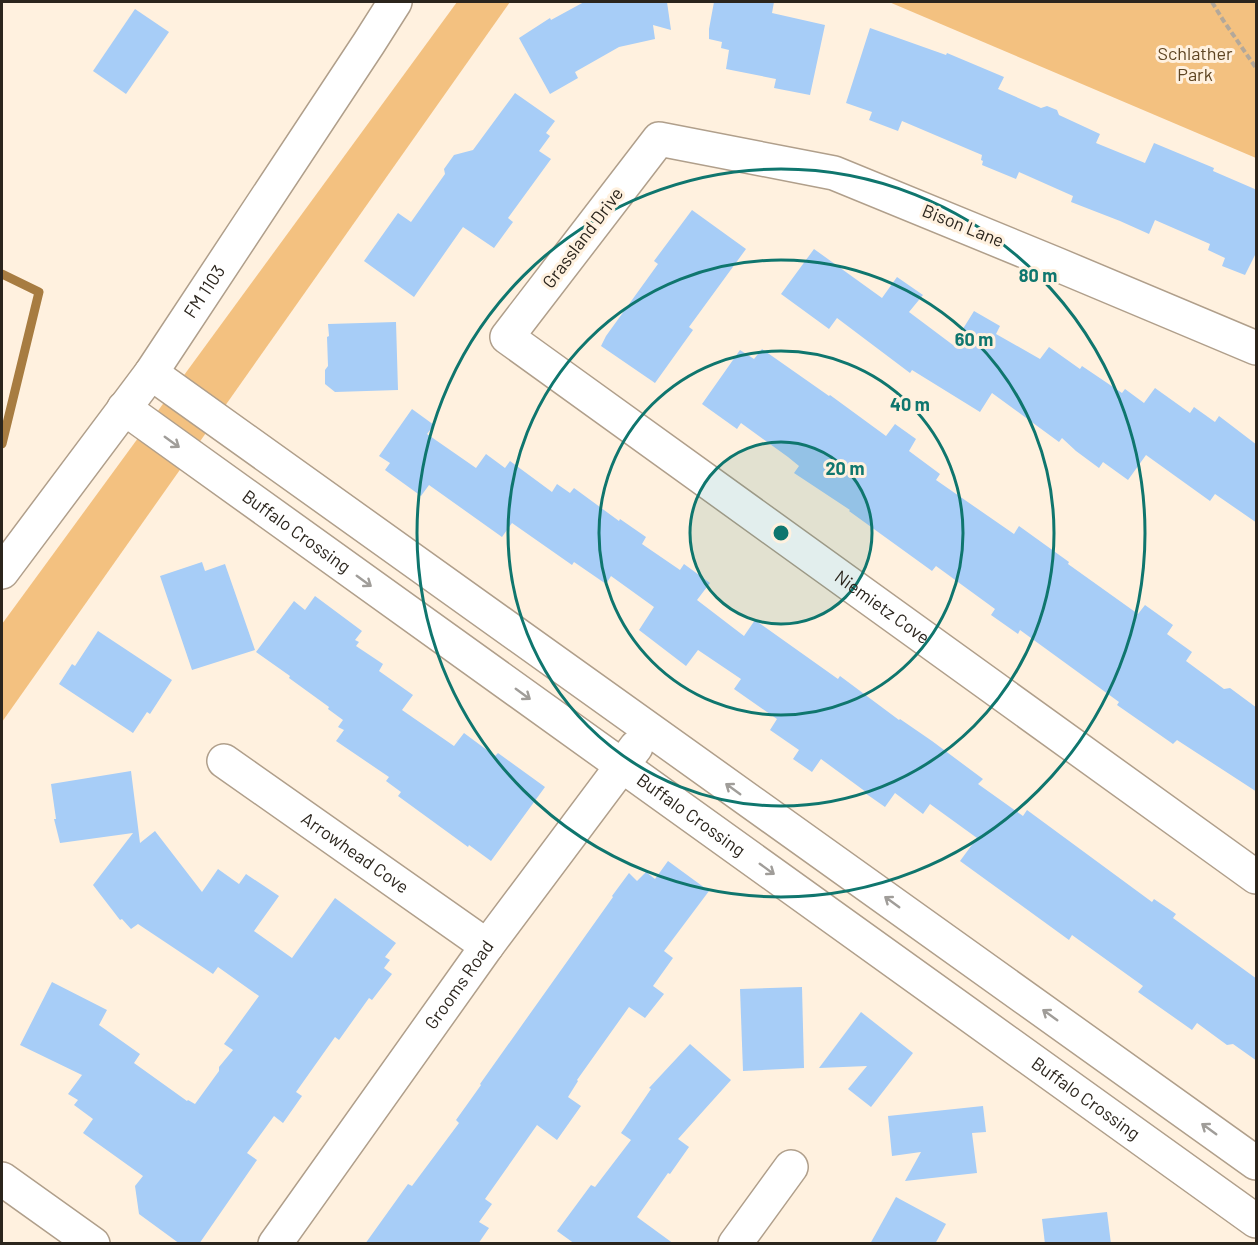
<svg xmlns="http://www.w3.org/2000/svg" width="1258" height="1245" viewBox="0 0 1258 1245" font-family="Barlow,sans-serif">
<style>
.green{fill:#f3c180}
.lines{fill:none;stroke-linecap:round;stroke-linejoin:round}
.stream{stroke:#a77c41;stroke-width:9}
.building{fill:#a7cdf7}
.street-casing{stroke:#b09f8b;stroke-width:36}
.secondary-casing{stroke:#b09f8b;stroke-width:36}
.path{stroke:#b3a89a;stroke-width:4;stroke-dasharray:6 3;stroke-linecap:butt}
.street{stroke:#fff;stroke-width:33}
.secondary{stroke:#fff;stroke-width:33}
.oneway{stroke:#a09d99}
.ring{fill:none;stroke:#0f766e;stroke-width:3}
.labels{text-anchor:middle;stroke-width:6;stroke-linejoin:round;paint-order:stroke}
.park-label{font-size:18px;fill:#5e4523;stroke:#fff1df}
.street-label{font-size:18px;fill:#2b251d;stroke:#fff1df}
.centre{fill:#0f766e;stroke:#fff1df;stroke-width:3}
.ring-label{font-size:18px;text-anchor:middle;font-weight:bold;fill:#0f766e;stroke:#fff1df;stroke-width:6;stroke-linejoin:round;paint-order:stroke}
</style>
<rect width="100%" height="100%" fill="#fff1df"/>
<g class="green">
<path d="M457,2H510L2,722V624Z"/>
<path d="M889,2H1256V158Z"/>
</g>
<g class="lines">
<path class="stream" d="M2,274L39,292L2,444"/>
</g>
<g class="building">
<path d="M584,2H667L671,30L653,25L655,39L619,47L575,72L578,78L550,94L519,38L550,18L551,20Z"/>
<path d="M714,2H774L772,13L825,25L810,95L774,88L776,79L726,69L729,50L721,48L722,42L709,39V29Z"/>
<path d="M135,9L169,32L126,94L93,71Z"/>
<path d="M870,28L946,55L947,53L1004,77L998,89L1041,108L1047,106L1057,110L1059,115L1100,134L1096,143L1145,163L1154,143L1214,168L1213,171L1257,190V251L1245,275L1222,266L1225,258L1208,250L1210,244L1155,220L1149,234L1120,221L1071,202L1073,196L1019,172L1016,179L982,165L983,161L981,160L982,155L902,121L898,131L869,120L872,112L846,103Z"/>
<path d="M515,93L555,121L546,133L550,136L539,151L551,159L508,218L513,222L494,248L463,227L414,297L364,261L398,213L411,222L445,174L444,169L454,155L473,150Z"/>
<path d="M692,210L746,249L689,327L693,330L655,383L601,346L606,336L658,264L654,261Z"/>
<path d="M814,249L882,298L897,277L923,295L909,312L953,345L974,311L1000,326L996,334L1040,359L1049,347L1080,369L1082,366L1122,393L1125,389L1144,403L1155,388L1190,413L1194,407L1215,422L1219,416L1257,445V523L1215,494L1210,501L1146,455L1128,480L1103,462L1099,468L1076,451L1062,438L1059,442L992,393L980,412L912,370L910,373L837,318L829,329L781,294Z"/>
<path d="M396,322L398,390L335,392L325,384V370L328,366L327,337L329,336L328,324Z"/>
<path d="M762,349L829,396L830,395L886,436L895,424L916,439L909,451L940,474L936,480L1014,534L1019,526L1069,562L1068,564L1138,614L1145,605L1173,625L1167,634L1192,652L1186,661L1224,689L1230,688L1257,708V792L1177,740L1173,744L1117,705L1119,702L1020,630L1018,634L991,615L995,609L936,566L932,571L849,511L850,510L794,473L799,466L788,457L741,423L737,429L702,404L740,350L754,359Z"/>
<path d="M412,409L434,425L427,434L476,468L486,454L505,468L510,461L552,492L557,484L570,493L574,488L619,521L620,519L646,537L642,544L680,570L684,564L710,583L697,600L744,636L755,620L838,679L840,676L899,720L900,719L932,741L983,779L978,784L1023,816L1027,810L1152,902L1154,899L1176,914L1173,918L1257,979V1061L1233,1044L1227,1045L1197,1023L1192,1030L1138,992L1143,986L1072,935L1069,940L960,861L977,838L930,804L923,814L895,793L885,807L865,793L866,792L821,759L812,772L793,759L799,750L770,730L777,719L734,689L741,679L698,650L686,666L639,630L654,607L611,576L606,584L574,562L572,565L512,523L502,537L429,485L421,496L385,470L390,463L379,456Z"/>
<path d="M202,562L205,571L225,564L255,650L192,670L160,576Z"/>
<path d="M315,596L362,631L355,640L359,642L356,646L383,664L379,671L413,695L402,710L454,746L464,733L495,756L498,753L545,787L491,861L469,845L468,847L398,796L401,792L386,781L389,777L336,741L344,730L338,727L343,720L328,709L329,707L289,678L290,676L256,652L294,601L305,610Z"/>
<path d="M98,631L172,680L150,714L147,712L133,733L59,684L72,664L75,666Z"/>
<path d="M131,771L140,843L155,831L202,892L218,869L239,884L246,874L279,896L254,931L292,958L335,898L396,943L385,957L390,960L384,968L392,974L372,1000L369,998L339,1040L335,1037L296,1092L302,1096L283,1123L274,1116L247,1153L257,1160L199,1244H180L139,1214L135,1186L143,1176L83,1133L93,1119L74,1105L78,1100L68,1094L82,1075L20,1045L52,982L107,1010L99,1025L140,1054L134,1063L187,1101L188,1100L195,1104L219,1071V1067L233,1050L224,1044L259,996L218,967L213,974L138,924L131,929L122,919L120,920L93,885L133,833L60,843L54,819H56L51,784Z"/>
<path d="M668,861L709,891L664,951L673,958L653,986L664,994L645,1018L629,1007L577,1080L578,1081L568,1097L581,1106L557,1140L537,1125L485,1199L492,1204L479,1222L489,1228L478,1244H365L408,1184L412,1186L459,1123L456,1120L481,1085L480,1084L613,897L612,896L629,873L637,881L646,872L655,879Z"/>
<path d="M802,987L804,1068L743,1071L740,989Z"/>
<path d="M861,1012L913,1053L871,1107L848,1089L867,1066L819,1068Z"/>
<path d="M690,1044L731,1080L678,1139L689,1147L670,1174L668,1173L637,1217L674,1244H575L557,1231L591,1185L595,1187L631,1140L621,1133L651,1089L649,1088Z"/>
<path d="M983,1106L986,1132L972,1133L977,1173L905,1181L921,1152L892,1156L888,1116Z"/>
<path d="M896,1197L946,1224L935,1244H870Z"/>
<path d="M1107,1212L1111,1244H1045L1042,1219Z"/>
</g>
<g class="lines">
<defs>
<g id="street">
<path id="s1" d="M1256,348L1056,264L834,173L659,139L507,337L1256,877"/>
<path d="M151,373L1256,1163"/>
<path id="s2" d="M124,408L1256,1221"/>
<path id="s3" d="M224,761L487,946"/>
<path d="M2,1179L93,1244"/>
<path id="s4" d="M275,1244L487,946L636,747"/>
<path d="M735,1244L791,1167"/>
</g>
<g id="secondary">
<path id="s5" d="M2,572L151,373L369,43L395,2"/>
</g>
</defs>
<use href="#street" class="street-casing"/>
<use href="#secondary" class="secondary-casing"/>
<path class="path" d="M1212,2L1223,20L1256,68"/>
<use href="#street" class="street"/>
<use href="#secondary" class="secondary"/>
</g>
<defs><path id="oneway-shaft" d="M-6 0H5M1.5-3L5.5 0L1.5 3" fill="none" stroke-width="1.6" stroke-linecap="round" stroke-linejoin="round" transform="scale(1.5)"/></defs>
<g class="oneway">
<use href="#oneway-shaft" transform="translate(172 442) rotate(36)"/>
<use href="#oneway-shaft" transform="translate(364 581) rotate(36)"/>
<use href="#oneway-shaft" transform="translate(523 694) rotate(36)"/>
<use href="#oneway-shaft" transform="translate(733 789) rotate(-144)"/>
<use href="#oneway-shaft" transform="translate(767 869) rotate(36)"/>
<use href="#oneway-shaft" transform="translate(892 902) rotate(-144)"/>
<use href="#oneway-shaft" transform="translate(1050 1015) rotate(-144)"/>
<use href="#oneway-shaft" transform="translate(1209 1129) rotate(-144)"/>
</g>
<circle cx="781" cy="533" r="91" fill="#0f766e" fill-opacity=".12"/>
<g class="ring">
<circle cx="781" cy="533" r="91"/>
<circle cx="781" cy="533" r="182"/>
<circle cx="781" cy="533" r="273"/>
<circle cx="781" cy="533" r="364"/>
</g>
<g class="labels">
<g class="park-label">
<text x="1195" y="60">Schlather<tspan x="1195" dy="21">Park</tspan></text>
</g>
<g class="street-label">
<text transform="translate(963 226) rotate(22)" y="6">Bison Lane</text>
<text transform="translate(583 238) rotate(-53)" y="6">Grassland Drive</text>
<text dy="6" stroke="none"><textPath href="#s5" startOffset="346">FM 1103</textPath></text>
<text dy="6" stroke="none"><textPath href="#s2" startOffset="212">Buffalo Crossing</textPath></text>
<text dy="6" stroke="none"><textPath href="#s1" startOffset="1347">Niemietz Cove</textPath></text>
<text dy="6" stroke="none"><textPath href="#s2" startOffset="698">Buffalo Crossing</textPath></text>
<text dy="6" stroke="none"><textPath href="#s3" startOffset="160">Arrowhead Cove</textPath></text>
<text dy="6" stroke="none"><textPath href="#s4" startOffset="318">Grooms Road</textPath></text>
<text dy="6" stroke="none"><textPath href="#s2" startOffset="1184">Buffalo Crossing</textPath></text>
</g>
</g>
<circle cx="781" cy="533" r="9" class="centre"/>
<g class="ring-label">
<text x="1038" y="282">80 m</text>
<text x="974" y="346">60 m</text>
<text x="910" y="411">40 m</text>
<text x="845" y="475">20 m</text>
</g>
<rect width="1258" height="1245" fill="none" stroke="#2b251d" stroke-width="6"/>
</svg>
